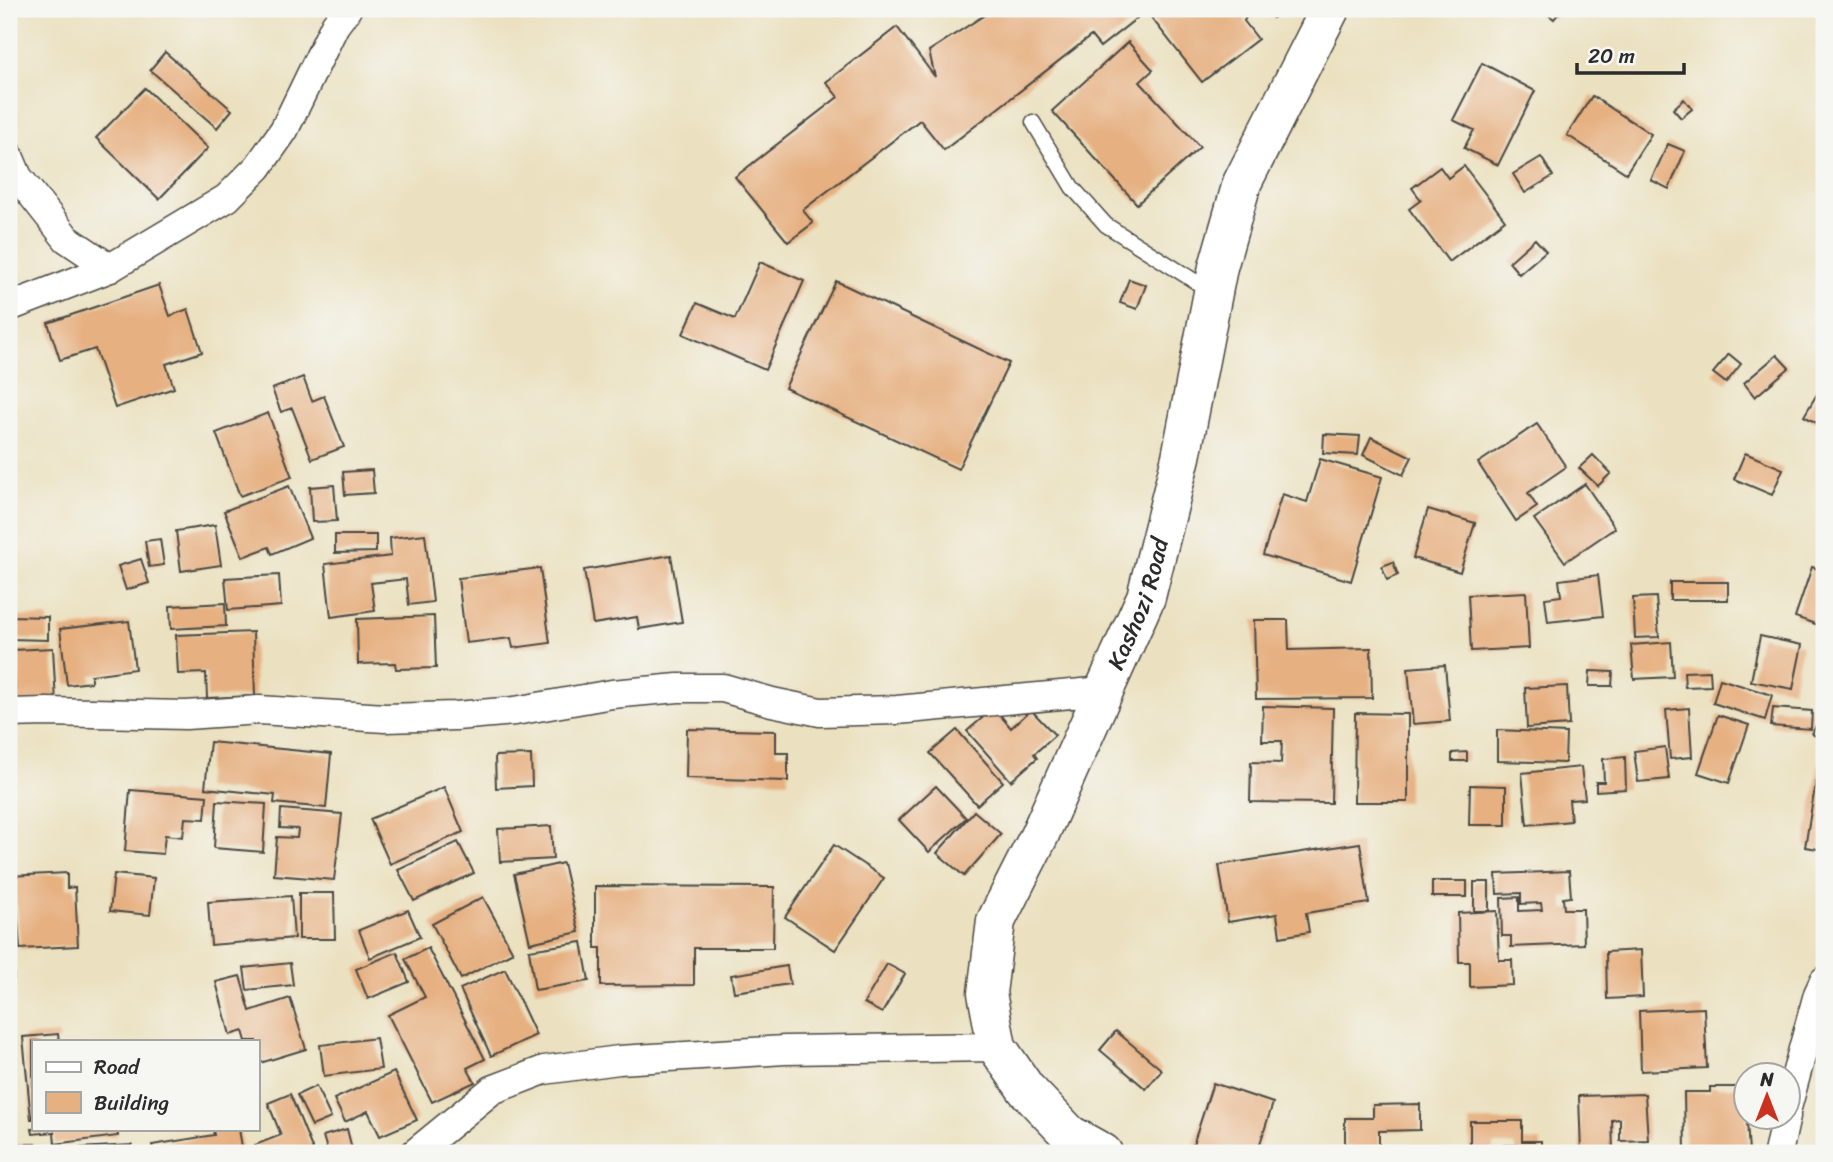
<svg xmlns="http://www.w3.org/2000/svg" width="1833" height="1162" viewBox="0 0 1833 1162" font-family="Sriracha,sans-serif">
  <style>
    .building { fill: #e6b081 }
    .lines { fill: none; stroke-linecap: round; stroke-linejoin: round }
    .service-casing { stroke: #484641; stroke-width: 17 }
    .minor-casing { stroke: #484641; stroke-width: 31 }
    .secondary-casing { stroke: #484641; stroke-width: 41 }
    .service { stroke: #fff; stroke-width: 14 }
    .minor { stroke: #fff; stroke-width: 28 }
    .secondary { stroke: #fff; stroke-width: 38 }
    .labels { text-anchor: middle; stroke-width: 5; stroke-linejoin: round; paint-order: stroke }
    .street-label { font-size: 24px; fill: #2b2b2b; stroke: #f6f6f2 }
  </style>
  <rect width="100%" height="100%" fill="#f6f6f2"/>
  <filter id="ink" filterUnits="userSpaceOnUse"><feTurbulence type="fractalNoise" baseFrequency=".0143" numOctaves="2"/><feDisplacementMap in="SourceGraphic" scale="14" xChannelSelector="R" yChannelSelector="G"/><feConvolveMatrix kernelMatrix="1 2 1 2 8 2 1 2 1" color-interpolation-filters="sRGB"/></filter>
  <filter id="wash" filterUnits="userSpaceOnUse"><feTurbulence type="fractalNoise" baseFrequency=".00686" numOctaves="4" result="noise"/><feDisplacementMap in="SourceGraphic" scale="28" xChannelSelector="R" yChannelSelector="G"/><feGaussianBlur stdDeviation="1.57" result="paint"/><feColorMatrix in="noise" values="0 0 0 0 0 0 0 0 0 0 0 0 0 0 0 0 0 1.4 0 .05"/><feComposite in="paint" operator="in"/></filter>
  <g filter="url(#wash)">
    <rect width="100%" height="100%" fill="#ebe1c0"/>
    <g id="blocks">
      <g class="building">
        <polygon points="994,9 1250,9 1244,21 1258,39 1202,82 1146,11 1100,47 1091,36 944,150 920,120 803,210 813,223 788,242 735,177 838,97 826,82 897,27 935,77 929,51"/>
        <polygon points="1266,9 1286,9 1273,18"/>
        <polygon points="1541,9 1562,9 1554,19"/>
        <polygon points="1128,42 1153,70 1140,82 1200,147 1137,204 1052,111"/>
        <polygon points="165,52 232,110 217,128 150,70"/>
        <polygon points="1482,63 1535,91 1498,165 1464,148 1474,130 1453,120"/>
        <polygon points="145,88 208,148 159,199 96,138"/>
        <polygon points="1592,96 1651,134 1626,173 1567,135"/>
        <polygon points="1684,99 1692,109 1681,118 1673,109"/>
        <polygon points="1668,144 1685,151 1669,189 1651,180"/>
        <polygon points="1541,157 1553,176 1525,193 1513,174"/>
        <polygon points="1464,166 1505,220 1449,262 1409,209 1421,200 1412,188 1440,167 1448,178"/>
        <polygon points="1535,239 1546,251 1519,274 1509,262"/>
        <polygon points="760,262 804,281 765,370 683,334 697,303 735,319"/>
        <polygon points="1129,279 1146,285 1137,309 1120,303"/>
        <polygon points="836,281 1009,363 958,469 785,388"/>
        <polygon points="159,285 170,316 188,309 202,352 166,364 174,388 115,408 95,349 60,360 48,323"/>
        <polygon points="1729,354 1741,364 1726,383 1713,373"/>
        <polygon points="1777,355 1789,368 1755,397 1744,383"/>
        <polygon points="303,377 312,401 324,396 344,447 312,459 292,408 281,412 272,389"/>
        <polygon points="1820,389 1824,391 1824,427 1804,416"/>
        <polygon points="268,413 292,477 240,496 216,433"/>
        <polygon points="1537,424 1566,467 1528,493 1537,507 1516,521 1478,463"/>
        <polygon points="1324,434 1360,436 1358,455 1323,453"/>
        <polygon points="1371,437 1412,457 1403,475 1363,455"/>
        <polygon points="1745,453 1783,469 1772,495 1734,479"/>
        <polygon points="1593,455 1611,473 1598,486 1579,468"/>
        <polygon points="1320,459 1382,477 1351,581 1263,555 1282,494 1307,502"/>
        <polygon points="372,470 374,493 345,495 343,472"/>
        <polygon points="1585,484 1615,528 1565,562 1534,519"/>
        <polygon points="334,485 337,521 312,522 310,487"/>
        <polygon points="289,486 310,538 272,554 269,547 243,557 224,511"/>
        <polygon points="1428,509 1475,523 1460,572 1413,558"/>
        <polygon points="215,525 221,565 181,571 176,531"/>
        <polygon points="425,534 433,602 409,605 406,579 371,583 375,611 331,617 325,564 391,556 390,538"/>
        <polygon points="335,535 376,535 376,552 335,553"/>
        <polygon points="160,539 164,565 149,567 145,541"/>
        <polygon points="671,555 682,622 639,629 637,617 593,624 584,570"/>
        <polygon points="141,559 149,583 126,590 118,566"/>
        <polygon points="1393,562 1398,575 1387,580 1382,566"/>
        <polygon points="1812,567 1824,571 1824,627 1795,617"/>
        <polygon points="540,568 550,643 513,648 511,638 466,643 458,578"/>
        <polygon points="279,575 281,606 228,610 225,578"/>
        <polygon points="1598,575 1603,616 1548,622 1545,598 1561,596 1559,580"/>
        <rect x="1670" y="582" width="58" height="18"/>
        <polygon points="1526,592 1529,648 1471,651 1468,595"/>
        <polygon points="1656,597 1659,637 1635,638 1633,598"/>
        <polygon points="225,603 226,626 171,629 170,606"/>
        <polygon points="9,616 48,617 48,640 9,639"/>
        <polygon points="434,616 436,668 396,669 395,663 358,664 357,619"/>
        <polygon points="1254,620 1288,620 1289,650 1371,648 1372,698 1256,699"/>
        <polygon points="129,621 135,669 91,675 91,682 67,685 60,629"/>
        <polygon points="253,632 255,696 207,698 206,673 178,674 176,635"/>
        <polygon points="1760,636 1802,645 1793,689 1751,681"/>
        <polygon points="1671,642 1673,677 1634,679 1631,645"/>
        <polygon points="53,648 56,703 16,705 13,650"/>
        <polygon points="1445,665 1450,721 1413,724 1408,668"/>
        <polygon points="1590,671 1613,672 1612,686 1589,686"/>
        <polygon points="1710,671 1711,686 1685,687 1684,672"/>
        <polygon points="1720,679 1772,695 1765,720 1713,703"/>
        <polygon points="1567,686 1569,725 1527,728 1525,688"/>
        <polygon points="1263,706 1333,708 1331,803 1250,802 1251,762 1281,763 1282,741 1262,741"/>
        <polygon points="994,708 1011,728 1031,710 1055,735 1034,754 1037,758 1011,781 967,731"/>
        <polygon points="1689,708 1692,757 1670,759 1666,710"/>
        <polygon points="1773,708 1812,711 1811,729 1771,726"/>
        <polygon points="1824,709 1824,740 1812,734"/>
        <polygon points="1355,713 1408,714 1408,802 1354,802"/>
        <polygon points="1718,715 1749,725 1729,783 1698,773"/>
        <polygon points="687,729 776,731 776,753 788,753 788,781 686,778"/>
        <polygon points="957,730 1003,782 977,805 930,753"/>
        <polygon points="1497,730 1566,733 1565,763 1497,761"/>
        <polygon points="210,742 331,754 326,808 274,803 275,795 205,788"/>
        <polygon points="1665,747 1669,779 1638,782 1634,751"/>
        <polygon points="1467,752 1467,761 1452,761 1452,753"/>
        <polygon points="531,755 532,786 496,788 495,756"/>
        <polygon points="1625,757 1626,789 1596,791 1596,782 1604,782 1603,759"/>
        <polygon points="1819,763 1824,764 1824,850 1805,847"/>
        <polygon points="1581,767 1585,799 1569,800 1571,821 1527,825 1522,773"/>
        <polygon points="1470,785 1506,786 1506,825 1469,825"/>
        <polygon points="936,786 966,818 929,852 899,820"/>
        <polygon points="444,787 463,832 390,864 370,819"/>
        <polygon points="130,790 207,796 205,819 185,818 183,837 165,835 163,854 125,851"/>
        <polygon points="217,801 266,804 263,852 214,848"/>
        <polygon points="281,809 342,814 334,880 274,875 277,837 297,838 298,829 280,828"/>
        <polygon points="974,811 1001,834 964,876 937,853"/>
        <polygon points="551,826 553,859 500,862 498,829"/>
        <polygon points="458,842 474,873 414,901 398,870"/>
        <polygon points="1360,843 1369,903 1306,913 1309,932 1280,937 1277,914 1228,922 1219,865"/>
        <polygon points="834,845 884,878 835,950 785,917"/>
        <polygon points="563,863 579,932 530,943 514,874"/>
        <polygon points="1569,871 1571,897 1563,898 1564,909 1583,909 1584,944 1511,947 1511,936 1502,936 1501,898 1519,897 1519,911 1542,910 1541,903 1521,904 1521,893 1497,894 1496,874"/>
        <polygon points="67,873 67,888 75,887 78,946 20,949 17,905 9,905 9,876"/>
        <polygon points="114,874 154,878 150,915 110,911"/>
        <rect x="1432" y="881" width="35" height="16"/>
        <rect x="1474" y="882" width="15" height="29"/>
        <polygon points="595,886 774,887 773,948 694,948 694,985 601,986 601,948 595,948"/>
        <polygon points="299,893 334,893 335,939 299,939"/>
        <polygon points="291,896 294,938 211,945 208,902"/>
        <polygon points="483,897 513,952 461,979 432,924"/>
        <polygon points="408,910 420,937 370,958 359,930"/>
        <polygon points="1497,911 1499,960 1512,960 1513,985 1470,987 1470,962 1459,962 1458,913"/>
        <polygon points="9,931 11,931 14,979 9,979"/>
        <polygon points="582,942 589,981 535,990 529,950"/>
        <polygon points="428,948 485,1059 467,1068 475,1082 432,1102 388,1015 425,997 405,959"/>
        <polygon points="1641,950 1643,997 1607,999 1606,952"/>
        <polygon points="397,952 409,982 368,999 356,969"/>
        <polygon points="290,963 293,985 247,990 244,968"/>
        <polygon points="887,964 905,974 882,1013 864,1003"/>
        <polygon points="787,966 790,984 734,992 731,975"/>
        <polygon points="505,969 536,1035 491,1056 460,989"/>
        <polygon points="240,976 250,1011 290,998 306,1049 257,1064 257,1041 246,1041 243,1031 230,1035 216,982"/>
        <polygon points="1704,1008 1707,1068 1641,1071 1639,1011"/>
        <polygon points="1116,1031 1162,1070 1146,1089 1100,1050"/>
        <polygon points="58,1034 59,1041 33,1041 33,1119 31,1119 23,1037"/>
        <polygon points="376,1038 381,1069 324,1076 320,1045"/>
        <polygon points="394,1072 417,1120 380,1136 368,1111 345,1122 334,1099"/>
        <polygon points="1213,1083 1273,1103 1257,1153 1216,1153 1193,1145"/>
        <polygon points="316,1086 331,1118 312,1126 297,1095"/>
        <polygon points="1710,1087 1745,1087 1749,1153 1685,1153 1684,1092 1710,1092"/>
        <polygon points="290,1094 314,1153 258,1153 255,1145 281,1135 268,1103"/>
        <polygon points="1645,1094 1648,1140 1620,1141 1620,1119 1612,1120 1613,1151 1581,1153 1579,1096"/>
        <polygon points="1420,1104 1420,1130 1379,1131 1379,1147 1345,1147 1345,1118 1373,1118 1373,1105"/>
        <polygon points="1470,1121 1522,1121 1522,1141 1541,1141 1541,1153 1516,1153 1516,1145 1493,1145 1493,1153 1470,1153"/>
        <polygon points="32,1129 117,1129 118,1136 55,1144 54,1132 33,1134"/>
        <polygon points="213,1129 239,1129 243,1153 154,1153 152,1145 214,1135"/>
        <polygon points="347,1129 353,1153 328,1153 323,1136"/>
        <rect x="9" y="1144" width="26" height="9"/>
        <polygon points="132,1145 132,1153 60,1153 60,1149"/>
      </g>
    </g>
  </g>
  <g filter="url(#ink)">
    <use href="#blocks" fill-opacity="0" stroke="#484641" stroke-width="2"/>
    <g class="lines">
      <g class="service-casing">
        <polyline id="service" points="1033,122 1072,187 1106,225 1212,292"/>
      </g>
      <g class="minor-casing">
        <g id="minor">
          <polyline points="9,156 18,177 67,239 110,268"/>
          <polyline points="9,307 110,268 227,198 258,167 284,130 335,25 347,9"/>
          <polyline points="9,713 47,712 186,715 259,710 385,718 456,716 515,711 612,694 678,688 723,688 772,702 820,712 897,710 1104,691"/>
          <polyline points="1787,1108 1818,994 1824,981"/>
          <polyline points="415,1153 492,1090 544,1070 619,1060 785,1050 997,1047"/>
          <polyline points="1778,1153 1786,1116"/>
        </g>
      </g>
      <g class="secondary-casing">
        <g id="secondary">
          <path id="s1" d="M1103,1153L1069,1134L1026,1089L997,1047L987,993L996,921L1039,836L1146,597L1181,457L1218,267L1242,183L1330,9"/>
        </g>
      </g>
      <use href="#service" class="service"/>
      <use href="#minor" class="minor"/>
      <use href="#secondary" class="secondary"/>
    </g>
  </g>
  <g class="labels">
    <g class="street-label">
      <text dy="8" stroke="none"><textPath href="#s1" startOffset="628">Kashozi Road</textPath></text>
    </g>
  </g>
  <rect width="1833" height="1162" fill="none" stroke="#f6f6f2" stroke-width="35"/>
  <rect x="32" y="1040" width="228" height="91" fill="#f6f6f2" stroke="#a5a5a2" stroke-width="2"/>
  <rect x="46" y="1062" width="35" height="10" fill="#ffffff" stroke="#a5a5a2" stroke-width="2"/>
  <text x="94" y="1074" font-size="21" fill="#2b2b2b">Road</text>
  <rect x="46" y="1092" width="35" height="21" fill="#e6b081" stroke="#a5a5a2" stroke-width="2"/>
  <text x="94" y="1110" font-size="21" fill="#2b2b2b">Building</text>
  <g transform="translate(1767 1096)"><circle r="33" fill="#f6f6f2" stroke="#a5a5a2" stroke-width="2"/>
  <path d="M0-5L12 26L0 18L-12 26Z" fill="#c8321e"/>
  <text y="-10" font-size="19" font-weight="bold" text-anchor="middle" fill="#2b2b2b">N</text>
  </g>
  <path d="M1577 63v10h107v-10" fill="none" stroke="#2b2b2b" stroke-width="3.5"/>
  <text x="1588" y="63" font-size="21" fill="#2b2b2b" stroke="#f6f6f2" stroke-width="5" paint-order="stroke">20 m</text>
</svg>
